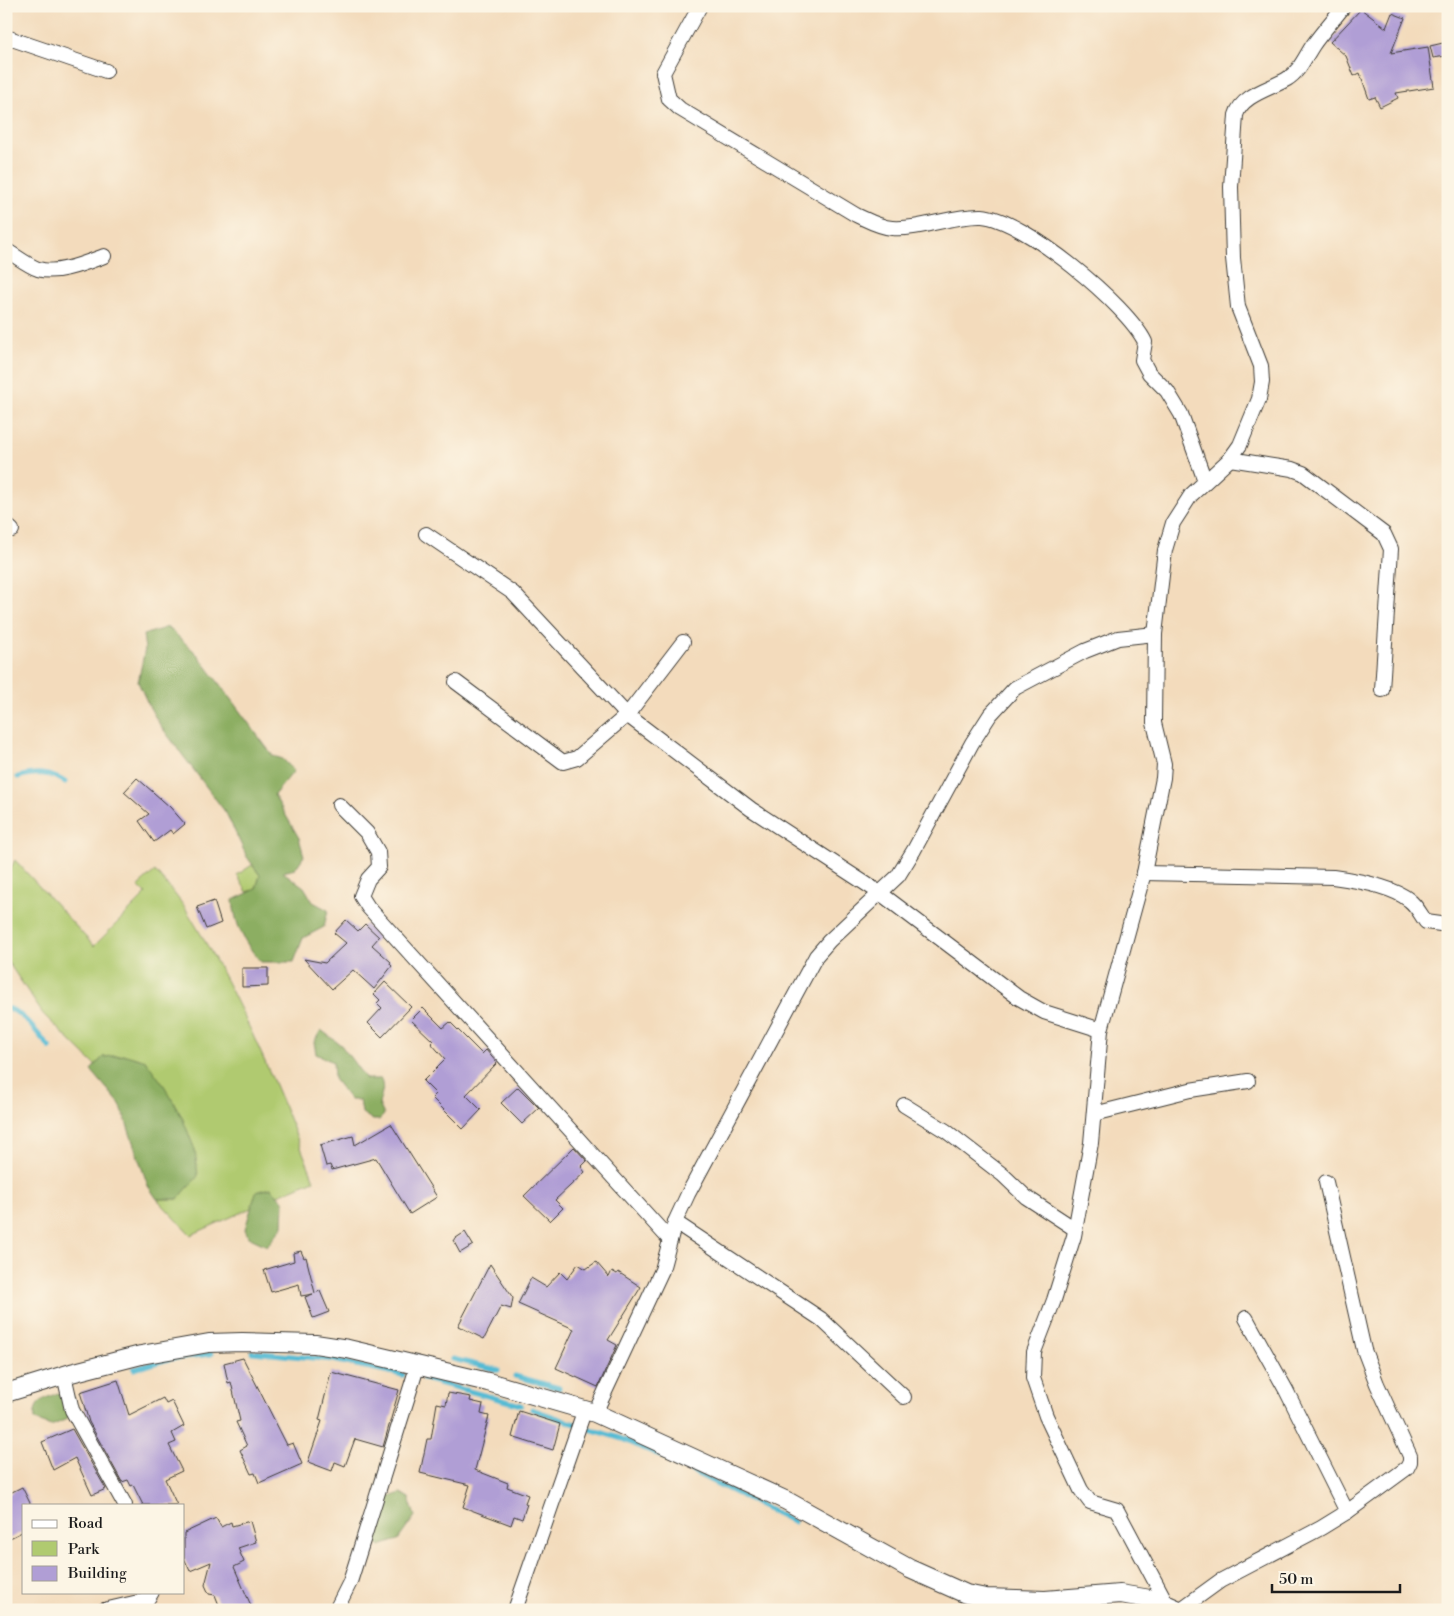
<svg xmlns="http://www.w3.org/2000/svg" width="1454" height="1616" viewBox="0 0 1454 1616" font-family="'Libre Bodoni',serif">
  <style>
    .green { fill: #b0ca70; stroke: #667346 }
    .forest { fill: #8cae62; stroke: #54653f }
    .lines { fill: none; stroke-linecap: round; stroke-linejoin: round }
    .stream { stroke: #56bbd4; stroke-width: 5 }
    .building { fill: #b09ed5 }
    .minor-casing { stroke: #3c3934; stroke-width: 16 }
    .tertiary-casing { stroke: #3c3934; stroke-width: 20 }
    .minor { stroke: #fff; stroke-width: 14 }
    .tertiary { stroke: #fff; stroke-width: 18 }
  </style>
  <rect width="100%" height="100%" fill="#fcf5e5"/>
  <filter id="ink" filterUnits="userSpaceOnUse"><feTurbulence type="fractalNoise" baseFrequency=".02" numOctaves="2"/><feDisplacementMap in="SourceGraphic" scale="10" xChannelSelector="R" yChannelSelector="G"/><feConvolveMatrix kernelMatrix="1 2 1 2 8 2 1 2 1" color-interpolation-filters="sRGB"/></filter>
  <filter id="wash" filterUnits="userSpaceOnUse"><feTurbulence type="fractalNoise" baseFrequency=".0096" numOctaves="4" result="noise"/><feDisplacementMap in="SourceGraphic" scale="20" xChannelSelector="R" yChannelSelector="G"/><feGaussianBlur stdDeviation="1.12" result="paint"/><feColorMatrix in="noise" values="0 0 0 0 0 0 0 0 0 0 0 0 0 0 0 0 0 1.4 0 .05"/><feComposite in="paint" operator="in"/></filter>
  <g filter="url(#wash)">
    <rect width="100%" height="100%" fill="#f3dbbc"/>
    <g class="green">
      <path d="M15,860L94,946L146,894L138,886L155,871C167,885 181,900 190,916C241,999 278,1090 314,1180L278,1195L271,1188L257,1192L251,1208L191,1235L157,1199H178L126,1055L103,1057L95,1065L43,1014L6,959V877Z"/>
      <polygon points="252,865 260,875 256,889 247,892 237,875"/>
    </g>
    <g class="forest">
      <path d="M168,627L198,655L273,756L283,759L294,771L274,795L299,838L304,856L295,869L283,872L304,887L313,902L328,910L324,927L303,938L294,962H261C244,943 235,925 233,900L256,889L260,875L247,857L226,813L160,725L149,706L138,682L145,649L143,635Z"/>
      <polygon points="321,1030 341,1045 366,1079 381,1079 383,1088 379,1104 384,1115 379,1120 373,1120 362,1113 360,1100 350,1100 334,1079 333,1062 316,1054 314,1042"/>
      <polygon points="126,1055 146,1061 165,1087 182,1117 195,1150 198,1176 178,1199 157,1199 148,1186 120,1104 91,1070 103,1057"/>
      <polygon points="271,1188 284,1202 283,1226 267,1246 248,1237 245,1229 256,1192"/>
      <path d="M58,1393L72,1395L74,1401L67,1419L51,1426L35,1420C33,1402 43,1399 58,1393Z"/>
      <polygon points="401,1493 409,1498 415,1516 398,1540 380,1546 370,1542 383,1499"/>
    </g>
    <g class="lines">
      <g class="stream">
        <path d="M18,777C35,772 49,772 65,782"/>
        <path d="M6,1008C20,1008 41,1038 50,1048"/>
        <polyline points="252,1352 333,1360 403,1375"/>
        <polyline points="453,1359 498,1370"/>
        <polyline points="134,1369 169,1359 211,1354"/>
        <polyline points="515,1376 559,1388"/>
        <polyline points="424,1379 521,1405"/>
        <polyline points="532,1409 575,1424"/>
        <polyline points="587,1428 622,1439 666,1458"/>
        <polyline points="677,1464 794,1522"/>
      </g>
    </g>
    <g id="blocks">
      <g class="building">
        <polygon points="1361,9 1386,28 1392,13 1405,18 1391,53 1428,47 1434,87 1396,93 1398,98 1380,107 1375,97 1369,99 1360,73 1354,76 1346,56 1330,42"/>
        <polygon points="1443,43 1446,56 1433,58 1430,46"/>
        <polygon points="137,778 170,807 185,824 173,834 170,830 154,842 139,821 149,814 124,792"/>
        <polygon points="214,901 221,923 206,929 197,907"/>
        <polygon points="346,920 358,931 365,924 379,937 372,945 391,962 390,964 392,966 374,989 353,970 332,989 304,959 325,963 346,943 334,933"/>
        <polygon points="242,968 268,968 268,986 242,987"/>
        <polygon points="385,982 411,1007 382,1037 368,1023 382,1008 377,1003 380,1000 374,994"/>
        <polygon points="423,1008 443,1028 450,1022 482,1054 486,1050 497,1063 466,1095 481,1110 463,1129 432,1098 436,1094 423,1081 445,1059 431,1043 433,1041 411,1020"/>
        <polygon points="518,1087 539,1108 522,1124 501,1103"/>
        <polygon points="391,1124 437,1197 410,1214 376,1158 332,1170 330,1165 326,1166 320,1145 353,1136 355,1145"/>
        <polygon points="574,1147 587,1161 581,1167 585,1172 555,1200 563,1208 550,1221 524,1196"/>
        <polygon points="465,1232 473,1245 460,1253 453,1240"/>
        <polygon points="301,1251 304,1258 306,1257 315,1293 320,1291 329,1312 313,1318 305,1297 313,1294 301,1296 299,1284 271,1292 264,1270 294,1261 293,1253"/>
        <polygon points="596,1262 609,1277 612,1271 617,1274 618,1272 641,1287 608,1340 617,1345 598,1387 556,1368 574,1329 518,1304 531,1278 546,1287 560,1272 567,1279 578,1264 586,1269"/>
        <polygon points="490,1264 513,1298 511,1309 501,1306 484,1339 458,1326"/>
        <polygon points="243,1358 287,1445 293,1443 302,1464 259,1483 255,1473 251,1474 240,1450 247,1446 236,1422 240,1421 231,1382 228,1383 224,1363"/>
        <polygon points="331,1372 399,1390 383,1447 355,1439 345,1466 335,1462 332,1471 308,1462 322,1421 319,1420"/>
        <polygon points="118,1380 129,1415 163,1398 166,1404 172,1401 184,1426 172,1433 176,1442 169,1445 182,1471 165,1479 177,1505 143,1505 133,1485 131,1486 128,1480 122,1482 89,1422 80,1392"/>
        <polygon points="448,1393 471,1397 470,1401 483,1404 481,1414 489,1416 475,1470 508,1483 507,1487 528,1495 525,1503 527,1504 522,1519 514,1516 511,1525 463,1507 470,1485 420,1473 427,1439 431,1439 437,1403 446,1405"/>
        <polygon points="519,1411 560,1424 553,1450 512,1437"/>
        <polygon points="72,1429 106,1489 92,1495 75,1458 53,1470 42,1442"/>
        <polygon points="22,1487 31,1505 24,1505 24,1531 6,1540 6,1495"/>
        <polygon points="216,1518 221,1527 231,1522 232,1526 250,1521 256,1542 238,1548 244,1562 234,1567 253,1610 221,1610 215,1595 209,1594 205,1585 211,1562 190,1571 184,1558 184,1533"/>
      </g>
    </g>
  </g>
  <g filter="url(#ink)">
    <use href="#blocks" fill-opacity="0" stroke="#3c3934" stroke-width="1"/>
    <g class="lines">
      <g class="minor-casing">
        <g id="minor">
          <path d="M700,6L663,73L669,99L680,109L856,215C867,220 879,227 892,228C922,230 951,215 982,216C1024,219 1127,305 1145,342L1142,360L1149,373L1167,391L1181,414L1205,481"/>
          <polyline points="6,37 106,71"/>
          <path d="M6,250C16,256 27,265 38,269C57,275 85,263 104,256"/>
          <polyline points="1230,459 1292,469 1303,473 1384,534 1391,549 1382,690"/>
          <polyline points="6,525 12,530"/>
          <polyline points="426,534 513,593 627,715 683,642"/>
          <polyline points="456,682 563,762 577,758 627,715 751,809 880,893 1019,998 1044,1012 1101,1030"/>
          <polyline points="339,805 367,833 378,852 379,867 368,879 361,896 368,907 670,1240"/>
          <path d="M1144,873L1333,877C1355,880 1392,886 1409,900C1417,906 1420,914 1426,922L1448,925"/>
          <polyline points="904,1105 946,1131 1003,1175 1026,1197 1075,1229"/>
          <polyline points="1094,1114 1190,1090 1248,1081"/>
          <polyline points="1326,1182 1364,1350 1377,1384 1410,1456 1410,1462 1407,1468 1347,1512"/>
          <polyline points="675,1222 821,1319 904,1397"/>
          <polyline points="64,1375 72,1410 125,1505"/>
          <polyline points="595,1413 662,1270 675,1222 688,1194 816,956 829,941 898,876 914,850 972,743 990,715 1015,688 1085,651 1118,638 1155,634"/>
          <path d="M1167,1604L1117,1510L1090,1502L1081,1490L1046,1416L1033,1378L1034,1352L1054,1300L1074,1236L1091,1143L1101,1030L1144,873L1163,778L1164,764L1154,723L1155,634L1165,550L1173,523L1191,495L1230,459L1240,445L1259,399L1262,382L1261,366L1238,307L1233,258L1231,187L1236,115C1242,95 1270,89 1287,79C1300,71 1305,57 1313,45C1322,32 1334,19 1344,6"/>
          <polyline points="104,1610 147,1600 152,1592"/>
          <polyline points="336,1610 350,1582 418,1364"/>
          <polyline points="515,1610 585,1409"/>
          <polyline points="1180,1610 1220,1581 1321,1528 1347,1512 1286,1390 1246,1318"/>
        </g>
      </g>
      <g class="tertiary-casing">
        <polyline id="tertiary" points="6,1393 71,1373 141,1355 209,1343 242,1342 315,1344 348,1349 488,1382 595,1413 787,1501 910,1569 966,1594 986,1598 1045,1600 1120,1594 1156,1600 1179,1610"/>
      </g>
      <use href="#minor" class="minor"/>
      <use href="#tertiary" class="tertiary"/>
    </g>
  </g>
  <rect width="1454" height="1616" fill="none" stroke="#fcf5e5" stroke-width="25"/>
  <rect x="22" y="1504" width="162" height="90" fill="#fcf5e5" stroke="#a29e95"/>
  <rect x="32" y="1520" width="25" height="8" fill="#ffffff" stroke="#a29e95"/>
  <text x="68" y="1528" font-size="15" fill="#1c1c1c">Road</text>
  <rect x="32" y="1541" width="25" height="15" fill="#b0ca70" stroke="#a29e95"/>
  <text x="68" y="1554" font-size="15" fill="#1c1c1c">Park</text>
  <rect x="32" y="1566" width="25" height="15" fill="#b09ed5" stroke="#a29e95"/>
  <text x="68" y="1578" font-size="15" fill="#1c1c1c">Building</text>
  <path d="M1272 1584v8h128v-8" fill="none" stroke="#1c1c1c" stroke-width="2.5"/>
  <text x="1279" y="1584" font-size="15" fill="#1c1c1c" stroke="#fcf5e5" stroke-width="4" paint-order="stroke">50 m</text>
</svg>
